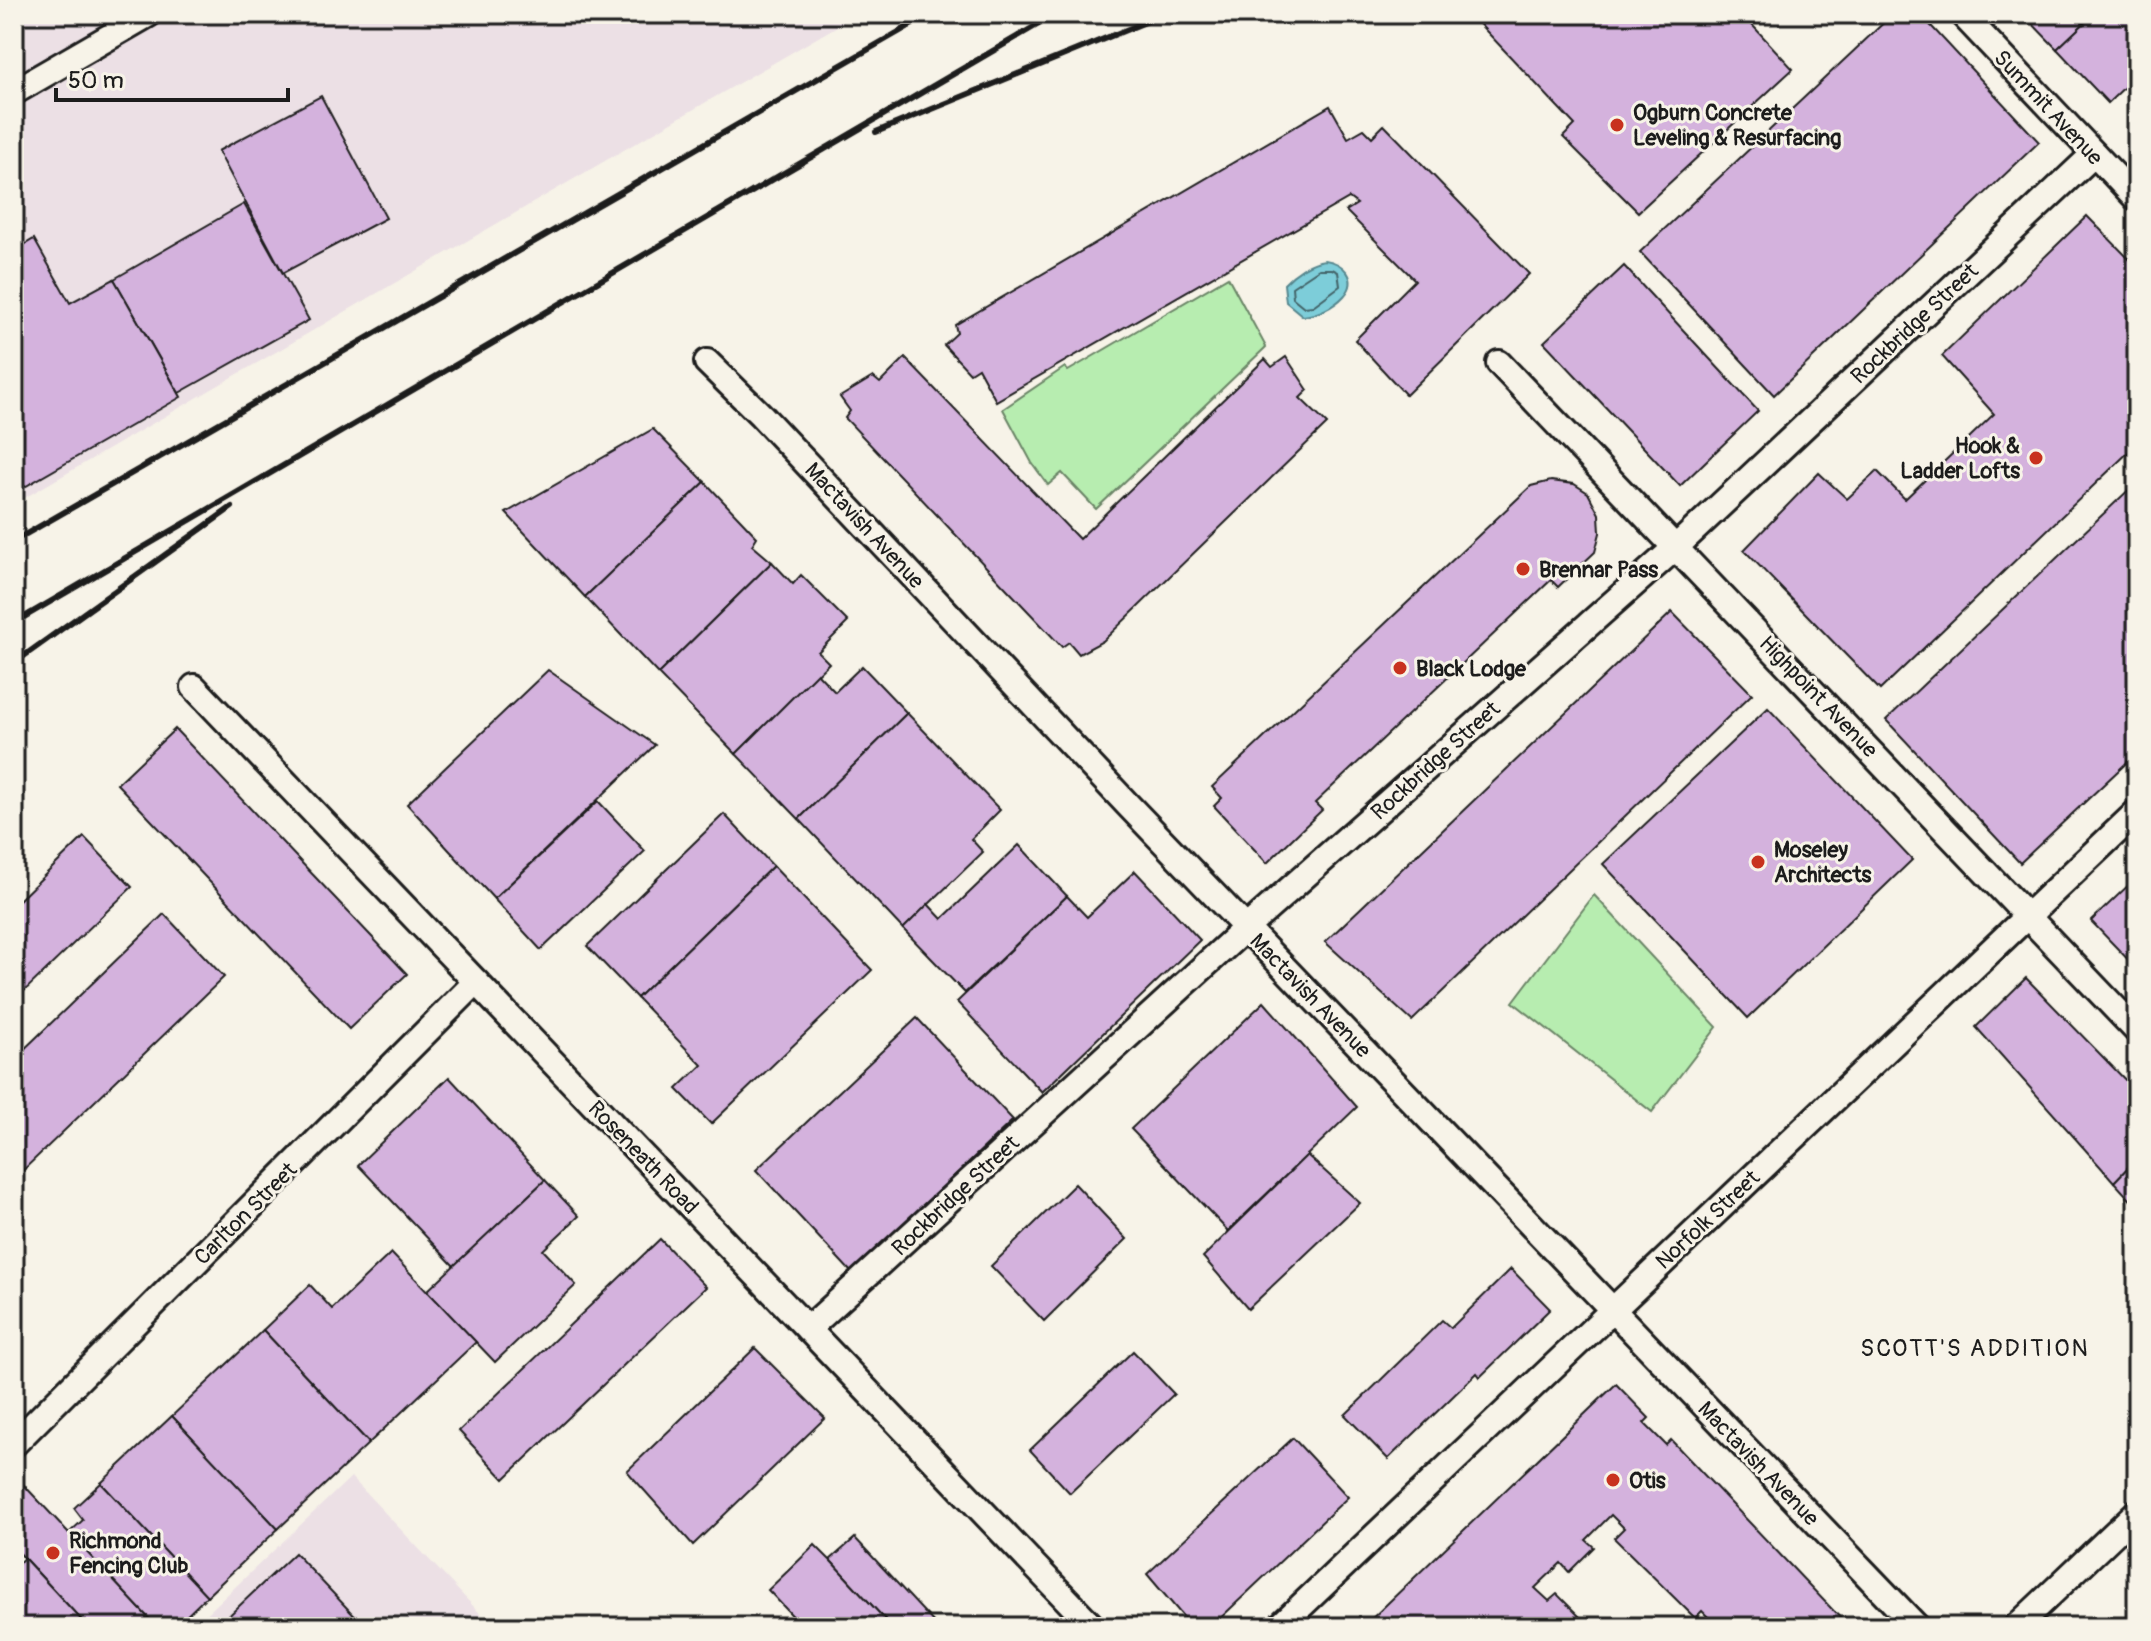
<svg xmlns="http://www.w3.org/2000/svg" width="2151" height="1641" viewBox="0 0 2151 1641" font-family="Pangolin,sans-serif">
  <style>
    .built { fill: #ece0e5 }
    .green { fill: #b7edb0; stroke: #6a8466; stroke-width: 2 }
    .water { fill: #7dcdd9; stroke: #56868d; stroke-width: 2 }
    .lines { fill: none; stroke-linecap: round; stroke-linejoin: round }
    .shore { stroke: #436368; stroke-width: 2 }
    .building { fill: #d4b2dd; stroke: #1c1c1c; stroke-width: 2 }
    .minor-casing { stroke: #1c1c1c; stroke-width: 30 }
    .minor { stroke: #f7f3e8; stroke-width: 24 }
    .rail { stroke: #1c1c1c; stroke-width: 6 }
    .poi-dot { fill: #c8321e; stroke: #f7f3e8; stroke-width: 3 }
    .labels { text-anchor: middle; stroke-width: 6; stroke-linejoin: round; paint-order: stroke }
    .street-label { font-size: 22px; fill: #1c1c1c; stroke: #f7f3e8 }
    .poi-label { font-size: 22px; font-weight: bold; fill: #1c1c1c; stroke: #f7f3e8; text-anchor: start }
    .neighbourhood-label { font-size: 24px; letter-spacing: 2px; fill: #1c1c1c; stroke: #f7f3e8 }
  </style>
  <rect width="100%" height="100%" fill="#f7f3e8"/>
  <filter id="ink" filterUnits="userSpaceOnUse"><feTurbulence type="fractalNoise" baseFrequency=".0125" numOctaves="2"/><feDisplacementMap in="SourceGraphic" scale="16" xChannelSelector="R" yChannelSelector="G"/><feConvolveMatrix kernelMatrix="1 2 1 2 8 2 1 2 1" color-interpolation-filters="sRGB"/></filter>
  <g filter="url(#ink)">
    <g class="built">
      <polygon points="14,14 858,14 14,504"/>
      <polygon points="351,1477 493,1627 193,1627"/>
    </g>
    <g class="green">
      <polygon points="1228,277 1266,347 1096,509 1062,473 1048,485 1032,463 1003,409 1065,367 1068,371"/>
      <polygon points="1594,895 1717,1027 1652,1112 1513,1002"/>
    </g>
    <path class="water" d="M1325,260C1343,262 1360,279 1344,296C1334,307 1317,315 1303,316L1286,302L1284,284C1294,273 1310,262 1325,260Z"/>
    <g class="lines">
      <polygon class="shore" points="1319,269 1332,269 1338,272 1340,286 1313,306 1304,307 1293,298 1292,287"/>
    </g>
    <g class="building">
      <polygon points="1470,14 1742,14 1793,69 1638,212 1563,137 1575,125"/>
      <polygon points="1893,14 1920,14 2039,142 1774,395 1640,252"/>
      <polygon points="2023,14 2094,14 2057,49"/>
      <polygon points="2094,14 2137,14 2137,75 2108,103 2057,49"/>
      <polygon points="321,96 386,218 283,273 218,151"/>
      <polygon points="1330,106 1348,138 1364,129 1372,137 1384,125 1529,274 1406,395 1355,340 1415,280 1346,211 1357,204 1349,198 996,401 978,368 970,373 944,345 957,333 955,325"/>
      <polygon points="244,204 309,320 179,393 114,279"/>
      <polygon points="2087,216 2137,267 2137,444 1880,690 1744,550 1819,473 1847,499 1877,471 1905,499 1994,414 1942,356"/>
      <polygon points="34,239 70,303 114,279 181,397 14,493 14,246 17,249"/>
      <polygon points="1624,266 1758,411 1680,486 1544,342"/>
      <polygon points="1286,357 1308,390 1300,398 1327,424 1103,641 1079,654 1069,642 1062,647 845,418 850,411 840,397 873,377 880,383 905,358 1079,539 1265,359 1272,367"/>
      <polygon points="653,429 705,482 585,597 506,513"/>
      <polygon points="1551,481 1574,484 1588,493 1599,514 1600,533 1595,552 1558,587 1551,580 1315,803 1322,810 1267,863 1214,806 1222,798 1212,787 1531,486"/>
      <polygon points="705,482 757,537 752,545 772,562 658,674 585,597"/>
      <polygon points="2137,482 2137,753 2020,863 1886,720"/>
      <polygon points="772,562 793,584 801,575 848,622 818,652 829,663 736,754 658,674"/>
      <polygon points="1672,612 1752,694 1412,1021 1325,942"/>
      <polygon points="862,666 907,713 799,819 736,754 817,673 835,692"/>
      <polygon points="548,670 655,745 494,899 407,804"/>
      <polygon points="1768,708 1912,860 1748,1018 1603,864"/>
      <polygon points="907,713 1000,810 971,839 983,852 903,929 799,819"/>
      <polygon points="175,729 407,974 349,1029 117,784"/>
      <polygon points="598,801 645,851 541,950 494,899"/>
      <polygon points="724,814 773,866 637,998 587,946"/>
      <polygon points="84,837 132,887 14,1001 14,905"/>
      <polygon points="1019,845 1067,896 965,993 903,929 928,904 942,919"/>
      <polygon points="773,866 872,970 711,1124 677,1089 702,1065 637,998"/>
      <polygon points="1135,871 1200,940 1042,1092 957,1002 1067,896 1087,917"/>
      <polygon points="2137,877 2137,969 2091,921"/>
      <polygon points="164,914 224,977 14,1179 14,1059"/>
      <polygon points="2026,978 2137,1092 2137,1158 2114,1182 1976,1027"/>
      <polygon points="1264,1002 1357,1107 1228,1231 1131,1129"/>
      <polygon points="917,1018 1013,1120 852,1273 756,1170"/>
      <polygon points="449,1077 545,1180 454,1266 358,1165"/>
      <polygon points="1307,1155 1360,1203 1248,1309 1203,1257"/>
      <polygon points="2137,1158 2137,1207 2114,1182"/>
      <polygon points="545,1180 579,1216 543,1250 576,1285 495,1362 427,1291"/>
      <polygon points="1075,1184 1127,1239 1044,1321 991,1266"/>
      <polygon points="660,1239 706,1287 504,1479 459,1431"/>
      <polygon points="391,1253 476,1342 369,1443 263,1330 310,1285 332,1309"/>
      <polygon points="1511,1269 1550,1309 1480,1377 1477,1373 1388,1459 1345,1415 1442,1320 1451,1328"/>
      <polygon points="263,1330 369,1443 278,1529 172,1416"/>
      <polygon points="755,1348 825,1418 693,1545 627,1471"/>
      <polygon points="1133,1351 1174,1394 1070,1493 1030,1450"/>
      <polygon points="1616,1384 1649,1418 1644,1423 1666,1445 1671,1440 1849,1627 1718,1627 1702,1611 1695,1618 1614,1538 1624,1528 1611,1515 1586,1540 1594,1547 1569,1572 1561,1563 1535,1588 1549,1601 1557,1594 1590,1627 1363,1627"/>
      <polygon points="172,1416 278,1529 207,1596 101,1483"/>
      <polygon points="1293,1438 1348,1497 1211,1627 1192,1627 1147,1574"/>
      <polygon points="21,1482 69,1533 157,1627 88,1627 14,1547 14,1489"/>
      <polygon points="101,1483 207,1596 175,1627 157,1627 69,1533 83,1520 74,1508"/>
      <polygon points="855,1538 937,1626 936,1627 892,1627 830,1560"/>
      <polygon points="815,1545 830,1560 892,1627 803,1627 768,1590"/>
      <polygon points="295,1553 365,1627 217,1627"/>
      <polygon points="24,1558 88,1627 14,1626 14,1567"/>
    </g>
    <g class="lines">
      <g class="minor-casing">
        <g id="minor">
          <polyline points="1962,14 2137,199"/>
          <polyline points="14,92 149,14"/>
          <polyline points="707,362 761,415 1128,805 1917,1627"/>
          <polyline points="1499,363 2137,1031"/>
          <polyline points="194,687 1093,1627"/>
          <polyline points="808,1329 1247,927 1675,548 2094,154"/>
          <polyline points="14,1444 476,982"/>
          <polyline points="1279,1627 2137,812"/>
          <polyline points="2016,1627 2137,1512"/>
        </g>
      </g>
      <use href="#minor" class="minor"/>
      <g class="rail">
        <polyline points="876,132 1165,14"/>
        <polyline points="14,541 930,14"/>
        <polyline points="14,623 1056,14"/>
        <polyline points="14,663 232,507"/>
      </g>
    </g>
  </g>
  <g class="poi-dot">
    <circle cx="1617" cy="125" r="8"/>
    <circle cx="2036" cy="458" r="8"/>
    <circle cx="1523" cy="569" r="8"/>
    <circle cx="1400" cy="668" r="8"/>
    <circle cx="1758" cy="862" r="8"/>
    <circle cx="1613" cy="1480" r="8"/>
    <circle cx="53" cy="1553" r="8"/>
  </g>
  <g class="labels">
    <g class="street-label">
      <text transform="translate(2049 107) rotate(47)" y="8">Summit Avenue</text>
      <text transform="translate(1914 323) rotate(-43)" y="8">Rockbridge Street</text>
      <text transform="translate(865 525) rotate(47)" y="8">Mactavish Avenue</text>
      <text transform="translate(1819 696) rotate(46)" y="8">Highpoint Avenue</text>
      <text transform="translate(1435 760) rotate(-42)" y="8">Rockbridge Street</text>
      <text transform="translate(1311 995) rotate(46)" y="8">Mactavish Avenue</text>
      <text transform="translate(644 1157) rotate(46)" y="8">Roseneath Road</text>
      <text transform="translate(955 1195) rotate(-43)" y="8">Rockbridge Street</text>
      <text transform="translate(245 1213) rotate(-45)" y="8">Carlton Street</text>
      <text transform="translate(1707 1219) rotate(-43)" y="8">Norfolk Street</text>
      <text transform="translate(1759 1463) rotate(46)" y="8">Mactavish Avenue</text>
    </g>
    <g class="poi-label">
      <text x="1633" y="120">Ogburn Concrete<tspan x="1633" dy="25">Leveling &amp; Resurfacing</tspan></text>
      <text x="2020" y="453" text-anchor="end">Hook &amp;<tspan x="2020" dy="25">Ladder Lofts</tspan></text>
      <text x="1539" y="577">Brennar Pass</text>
      <text x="1416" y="676">Black Lodge</text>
      <text x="1774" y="857">Moseley<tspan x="1774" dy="25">Architects</tspan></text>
      <text x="1629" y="1488">Otis</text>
      <text x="69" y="1548">Richmond<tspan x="69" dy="25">Fencing Club</tspan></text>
    </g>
    <g class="neighbourhood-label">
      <text x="1975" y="1356">SCOTT'S ADDITION</text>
    </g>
  </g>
  <rect width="2151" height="1641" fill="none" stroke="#f7f3e8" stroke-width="48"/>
  <rect x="24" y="24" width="2103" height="1593" fill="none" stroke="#1c1c1c" stroke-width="3" filter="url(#ink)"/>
  <path d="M56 88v12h232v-12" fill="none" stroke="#1c1c1c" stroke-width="4"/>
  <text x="68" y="88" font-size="24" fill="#1c1c1c" stroke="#f7f3e8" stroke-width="6" paint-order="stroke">50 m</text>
</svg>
